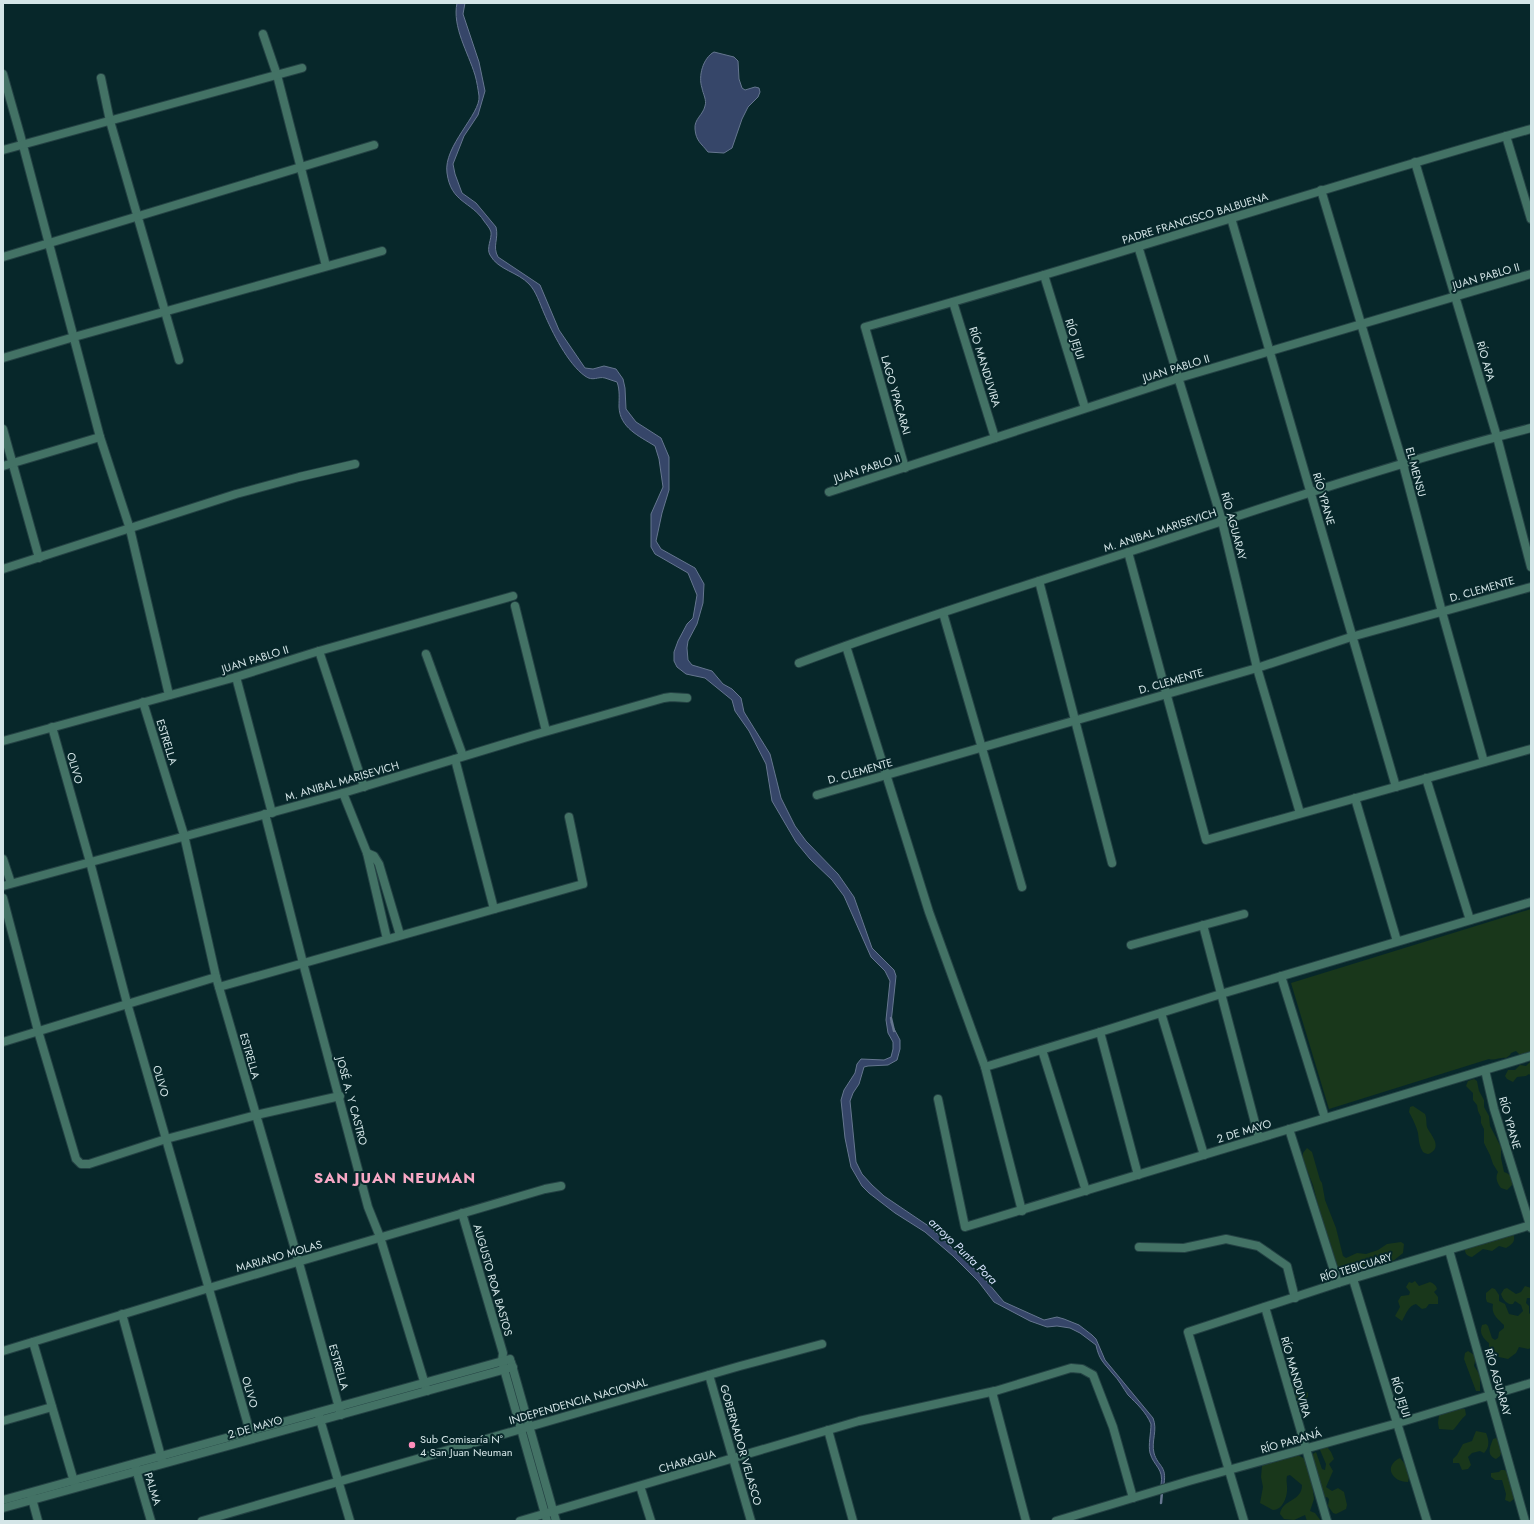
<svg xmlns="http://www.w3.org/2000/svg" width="1534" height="1524" viewBox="0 0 1534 1524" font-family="Jost,sans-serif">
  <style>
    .green { fill: #19371b }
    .water { fill: #364669; stroke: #65768f }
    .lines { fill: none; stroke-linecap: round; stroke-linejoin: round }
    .stream { stroke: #65768f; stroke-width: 2.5 }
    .street-casing { stroke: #244244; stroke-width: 10 }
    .street { stroke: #437265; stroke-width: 8 }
    .poi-dot { fill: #ff8ebb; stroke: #07272a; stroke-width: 1.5 }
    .labels { text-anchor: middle; stroke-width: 4; stroke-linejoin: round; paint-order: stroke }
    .street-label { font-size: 11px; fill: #d4e5e7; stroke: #07272a }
    .poi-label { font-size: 11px; fill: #d4e5e7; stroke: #07272a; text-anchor: start }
    .water-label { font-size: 12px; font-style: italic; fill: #d7e3fd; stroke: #07272a }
    .district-label { font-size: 15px; font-weight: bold; letter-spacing: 1px; fill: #f8a9c6; stroke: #07272a }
  </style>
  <rect width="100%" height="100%" fill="#07272a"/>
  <g class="green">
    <path d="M1531,909V1053L1520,1055L1516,1051L1511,1053L1510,1055L1506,1058C1500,1057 1495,1061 1489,1059L1329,1109L1291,983Z"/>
    <polygon points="1531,1061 1531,1076 1529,1074 1526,1076 1517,1077 1513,1082 1507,1079 1505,1076 1508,1070 1515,1070 1520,1065 1526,1066"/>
    <path d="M1474,1079L1477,1081L1479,1091L1484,1100V1107L1489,1116L1490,1126L1501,1147V1158L1504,1172C1510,1174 1513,1177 1512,1185L1507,1190L1501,1188C1497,1183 1495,1177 1498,1172L1493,1164L1490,1155L1484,1143V1129L1481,1123V1117L1478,1111L1477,1105L1473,1100V1093L1466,1086L1468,1081Z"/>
    <path d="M1413,1106L1425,1114C1427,1119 1426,1123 1427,1127C1429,1133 1442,1145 1432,1152C1429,1155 1426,1154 1423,1152C1419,1145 1419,1141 1418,1133C1417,1128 1412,1117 1409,1112L1410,1107Z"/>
    <polygon points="1307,1148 1312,1152 1320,1180 1322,1183 1325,1200 1336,1228 1343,1256 1346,1258 1357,1253 1366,1254 1378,1250 1387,1244 1401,1242 1404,1244 1403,1253 1393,1261 1385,1263 1378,1263 1366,1270 1353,1273 1346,1274 1340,1271 1334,1258 1331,1245 1323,1225 1313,1185 1303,1160 1303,1153"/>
    <path d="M1513,1233C1516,1241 1513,1244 1506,1248L1499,1246L1492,1251L1483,1249L1472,1257C1466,1256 1464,1252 1465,1246Z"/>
    <path d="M1415,1281L1419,1286L1430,1282C1433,1283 1436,1285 1437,1289L1434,1292L1438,1297V1304H1429L1426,1308L1422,1309L1416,1304C1408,1306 1406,1314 1402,1321L1395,1316L1400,1307L1398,1301L1401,1296L1409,1295L1410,1292L1406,1287L1409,1282L1412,1283Z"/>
    <path d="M1525,1286L1531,1288V1298H1527L1526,1303L1529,1306V1313L1531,1315V1348L1528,1349L1519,1347L1516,1353L1508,1359L1499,1357L1492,1358L1489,1355V1343C1483,1338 1479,1333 1482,1325L1486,1324L1488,1326L1492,1338L1495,1340L1498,1338L1499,1332L1504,1328V1325C1497,1318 1491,1314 1493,1304L1487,1302L1486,1299V1293L1492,1288L1495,1289L1499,1295V1301L1505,1304L1509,1314L1518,1316L1523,1311L1521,1305L1515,1301L1513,1304C1507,1305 1503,1300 1501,1294L1504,1289L1507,1288L1516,1294L1521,1292Z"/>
    <polygon points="1468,1351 1476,1356 1474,1366 1480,1375 1480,1391 1476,1391 1464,1359 1465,1353"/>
    <polygon points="1296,1386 1303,1388 1302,1390 1308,1393 1308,1397 1298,1405 1295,1403 1292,1390 1293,1387"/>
    <path d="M1458,1408L1465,1409L1466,1415C1460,1420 1458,1425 1453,1430L1439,1429L1438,1423L1439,1415Z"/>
    <path d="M1476,1431L1486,1433C1489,1440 1490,1447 1484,1453L1480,1451L1472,1453L1468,1457L1471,1465L1468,1469L1462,1470L1459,1463H1453V1459L1457,1455L1463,1444L1472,1441Z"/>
    <path d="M1496,1438L1498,1440L1502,1451L1500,1456L1496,1459C1486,1455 1490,1447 1493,1439Z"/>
    <path d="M1325,1444L1331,1452L1334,1459L1329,1464L1333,1471L1326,1487L1332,1491L1338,1488L1344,1492L1347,1505L1346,1509L1336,1514L1333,1513L1328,1506L1329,1499L1327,1497L1323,1498L1312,1482L1314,1499L1310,1511L1315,1513L1321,1521H1307L1305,1515L1294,1520L1284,1519L1280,1514C1282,1499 1302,1502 1302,1485L1290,1475L1287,1476C1286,1481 1287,1482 1287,1486C1288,1496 1283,1510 1273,1510L1260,1503L1263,1487L1261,1477L1262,1466L1265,1464L1296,1454L1305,1459L1314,1469L1313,1454L1316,1452L1322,1469L1325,1470L1326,1464L1320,1450Z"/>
    <path d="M1400,1458C1407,1467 1412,1470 1408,1482C1392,1482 1383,1466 1400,1458Z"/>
    <polygon points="1501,1470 1504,1470 1510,1472 1515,1496 1514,1499 1510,1502 1505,1500 1506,1494 1502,1480 1495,1480 1491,1477 1491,1473 1499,1472"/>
  </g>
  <g class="water">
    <path d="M457,3H465L463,14L479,62L485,91L478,115L464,136L453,164L455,174L462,193L476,203L496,227C499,239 492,246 498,257L540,285L559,330L585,368L593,369L604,366L616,369L623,379L625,388L626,409L636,422L661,438L669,457V490L662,513L656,541L661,549L695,568L704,584L703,603L697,624L688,641L687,648L688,660L692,665L712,671L723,684L732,689L741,698L744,712L770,754L781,798L795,826L806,841L838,874L854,897L872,948L894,970L896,976L891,1023L900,1040V1049L897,1060L888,1065L868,1066L864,1067L859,1084L853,1093L850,1101L856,1162L862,1174L872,1185L884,1196L930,1227L983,1277L1004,1302L1044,1320L1057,1317L1064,1319L1079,1325L1092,1335L1096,1339L1105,1360L1153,1418C1158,1430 1151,1441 1154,1453C1158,1467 1167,1465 1164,1484L1161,1485C1164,1468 1154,1467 1150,1453C1148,1445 1151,1433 1151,1424C1146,1412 1137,1404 1128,1395C1123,1388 1119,1380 1113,1374C1104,1363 1099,1360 1096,1345L1080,1333L1070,1328L1057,1326L1047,1327L1030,1321L994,1302L978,1281L953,1256L925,1232L895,1213L869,1193L862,1186L851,1167L845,1138L841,1100L844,1090L855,1073L857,1064L861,1059L884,1060L891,1057L893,1049V1042L888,1033L886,1020L890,981L885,971L871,957L844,896L832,880L810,859L796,842L772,801L766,764L749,731L735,711L732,700L705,678L686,674L677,667L674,661V652L678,641L687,624L693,618L697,595L688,573L655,554L651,547V514L663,487L659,459L655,446C639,436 620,428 619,407C619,398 620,390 617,382C613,381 609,379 605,378C598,376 593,382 585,376C568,364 552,332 544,313C540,304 536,291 529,284C518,272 498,270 490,255C486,248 492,239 491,232C490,228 486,224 484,221C471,201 451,203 447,173C443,146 481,114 479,96C478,89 477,82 475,75C468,52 452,27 457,3Z"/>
    <path d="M714,52L734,57L738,61L739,79L742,88L745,90L755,87L759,88L760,92L758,97L748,107L742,119L732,148L724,153L708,152C701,143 696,141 695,129C694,119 703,115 705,106C707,100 703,94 702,88C698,76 703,58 714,52Z"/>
  </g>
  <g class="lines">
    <g class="stream">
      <polyline points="891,1018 894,1031"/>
      <polyline points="1161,1503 1162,1492"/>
    </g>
    <g class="street-casing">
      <g id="street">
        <polyline points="263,34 277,75 326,266"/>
        <polyline points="3,74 20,134 100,437 130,529 169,695"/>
        <polyline points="101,78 110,121 179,360"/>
        <polyline points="1506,136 1531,219"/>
        <polyline points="3,150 302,68"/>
        <polyline points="1415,162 1497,437 1531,567"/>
        <polyline points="1321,190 1403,464 1442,612 1484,762"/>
        <polyline points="1231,218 1396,787"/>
        <polyline points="1138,246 1222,521 1257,668 1300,813"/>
        <polyline points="3,257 374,145"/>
        <polyline points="1044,275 1085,408"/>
        <polyline points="953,302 995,438"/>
        <polyline points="3,358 74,337 382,251"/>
        <polyline points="3,429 39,558"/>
        <polyline points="3,466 100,437"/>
        <path d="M905,468L865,327C1088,265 1308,192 1531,129"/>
        <polyline points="829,492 1179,378 1531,274"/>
        <polyline points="1128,552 1206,840 1531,749"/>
        <polyline points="3,569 236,494 299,477 355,464"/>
        <polyline points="1039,581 1112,863"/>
        <polyline points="515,606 546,731"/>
        <polyline points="943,613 1022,887"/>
        <polyline points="846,646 929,912 985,1067 1022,1211"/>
        <polyline points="319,651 364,787"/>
        <polyline points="426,654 463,756"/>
        <path d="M799,663C914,620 1031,584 1147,546C1274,504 1401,461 1531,428"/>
        <polyline points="236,677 272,813"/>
        <polyline points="143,702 184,835 216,977 299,1263 341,1415"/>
        <polyline points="52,727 90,862 127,1003 252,1439"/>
        <polyline points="3,741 236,677 319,651 513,596"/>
        <polyline points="455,759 494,909"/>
        <polyline points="1426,778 1470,920"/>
        <polyline points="343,793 367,853"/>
        <polyline points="817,795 1257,668 1351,637 1531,587"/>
        <polyline points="1355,798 1397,941"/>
        <polyline points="265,814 303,963 368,1207 380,1237 427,1391"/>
        <polyline points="3,859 11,883"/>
        <polyline points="3,886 343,793 534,735 664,698 671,697 687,698"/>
        <polyline points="3,898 38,1031 76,1159 81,1164 89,1164 166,1139 256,1115 340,1096"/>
        <polyline points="1203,925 1259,1138"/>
        <polyline points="387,939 367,853 374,856 379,864 400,935"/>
        <polyline points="1131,945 1244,914"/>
        <polyline points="1281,976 1325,1118"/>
        <polyline points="219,987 583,884 569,817"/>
        <polyline points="1161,1013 1204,1155"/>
        <polyline points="1100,1032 1138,1175"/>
        <polyline points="3,1042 216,977"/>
        <polyline points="1042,1050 1086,1191"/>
        <polyline points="985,1067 1100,1032 1221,994 1531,902"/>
        <polyline points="1485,1070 1494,1109 1531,1228"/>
        <polyline points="938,1099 965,1227 1531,1056"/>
        <polyline points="1289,1129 1338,1283"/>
        <polyline points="462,1213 503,1353 502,1361 504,1369 547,1521"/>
        <polyline points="1139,1247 1184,1248 1226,1239 1258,1246 1287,1266 1295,1298"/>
        <polyline points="1449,1250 1525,1521"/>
        <polyline points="1353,1279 1427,1521"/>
        <polyline points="1265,1307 1327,1521"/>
        <polyline points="122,1314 162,1460"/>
        <polyline points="33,1342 75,1485"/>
        <polyline points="3,1351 209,1288 545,1189 561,1186"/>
        <polyline points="511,1362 556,1521"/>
        <polyline points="709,1375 751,1521"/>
        <polyline points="319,1416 350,1521"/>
        <polyline points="3,1421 52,1407"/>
        <polyline points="828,1430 853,1521"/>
        <polyline points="135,1466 151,1521"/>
        <polyline points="640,1486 651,1521"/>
        <polyline points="31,1495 38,1521"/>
        <polyline points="3,1500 510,1359"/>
        <polyline points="3,1508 513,1367"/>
        <polyline points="202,1521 740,1366 822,1344"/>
        <polyline points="520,1521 859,1421 995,1391"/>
        <polyline points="1026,1521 992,1392 1071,1368 1082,1369 1093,1375 1113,1427 1133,1498"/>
        <polyline points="1056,1521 1189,1481 1398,1423 1531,1383"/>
        <polyline points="1244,1521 1188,1332 1338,1283 1531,1225"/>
      </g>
    </g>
    <use href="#street" class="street"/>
  </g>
  <circle class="poi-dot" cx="412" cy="1445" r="4"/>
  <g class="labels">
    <g class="street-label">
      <text transform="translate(1195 218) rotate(-17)" y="4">PADRE FRANCISCO BALBUENA</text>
      <text transform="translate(1486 276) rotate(-16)" y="4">JUAN PABLO II</text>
      <text transform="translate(1075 339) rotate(73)" y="4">RÍO JEJUI</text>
      <text transform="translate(1486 361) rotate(74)" y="4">RÍO APA</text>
      <text transform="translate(985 367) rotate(73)" y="4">RÍO MANDUVIRA</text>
      <text transform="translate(1176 368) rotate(-17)" y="4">JUAN PABLO II</text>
      <text transform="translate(896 395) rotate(74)" y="4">LAGO YPACARAI</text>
      <text transform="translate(867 468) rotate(-18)" y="4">JUAN PABLO II</text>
      <text transform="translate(1416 472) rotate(75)" y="4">EL MENSU</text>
      <text transform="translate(1324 499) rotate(74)" y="4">RÍO YPANE</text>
      <text transform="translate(1234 526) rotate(75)" y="4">RÍO AGUARAY</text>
      <text transform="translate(1160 530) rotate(-18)" y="4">M. ANIBAL MARISEVICH</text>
      <text transform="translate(1482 589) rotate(-16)" y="4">D. CLEMENTE</text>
      <text transform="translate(255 659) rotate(-17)" y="4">JUAN PABLO II</text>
      <text transform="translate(1171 681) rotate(-16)" y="4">D. CLEMENTE</text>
      <text transform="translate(167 742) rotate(73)" y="4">ESTRELLA</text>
      <text transform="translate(75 768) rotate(74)" y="4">OLIVO</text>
      <text transform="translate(860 771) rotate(-16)" y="4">D. CLEMENTE</text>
      <text transform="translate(342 781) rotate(-16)" y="4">M. ANIBAL MARISEVICH</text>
      <text transform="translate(250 1056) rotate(74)" y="4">ESTRELLA</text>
      <text transform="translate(161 1081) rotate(74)" y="4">OLIVO</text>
      <text transform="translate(352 1101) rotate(75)" y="4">JOSÉ A. Y CASTRO</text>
      <text transform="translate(1510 1123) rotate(74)" y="4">RÍO YPANE</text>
      <text transform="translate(1244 1131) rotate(-17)" y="4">2 DE MAYO</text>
      <text transform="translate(279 1256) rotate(-16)" y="4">MARIANO MOLAS</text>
      <text transform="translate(1356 1267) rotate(-17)" y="4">RÍO TEBICUARY</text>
      <text transform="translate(493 1280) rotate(74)" y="4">AUGUSTO ROA BASTOS</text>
      <text transform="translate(339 1367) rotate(74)" y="4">ESTRELLA</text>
      <text transform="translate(1296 1377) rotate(74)" y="4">RÍO MANDUVIRA</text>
      <text transform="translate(1498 1382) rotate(74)" y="4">RÍO AGUARAY</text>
      <text transform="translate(250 1392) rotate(74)" y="4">OLIVO</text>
      <text transform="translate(1401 1397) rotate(73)" y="4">RÍO JEJUI</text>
      <text transform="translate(578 1401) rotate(-16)" y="4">INDEPENDENCIA NACIONAL</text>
      <text transform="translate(255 1427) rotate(-16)" y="4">2 DE MAYO</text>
      <text transform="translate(1291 1441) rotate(-16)" y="4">RÍO PARANÁ</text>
      <text transform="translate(741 1445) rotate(74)" y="4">GOBERNADOR VELASCO</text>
      <text transform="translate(687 1461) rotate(-16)" y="4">CHARAGUA</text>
      <text transform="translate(153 1489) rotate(73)" y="4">PALMA</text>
    </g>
    <g class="poi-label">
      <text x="420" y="1443">Sub Comisaría N°<tspan x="420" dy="13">4 San Juan Neuman</tspan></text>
    </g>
    <g class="water-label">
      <text transform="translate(963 1251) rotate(44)" y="4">arroyo Punta Pora</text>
    </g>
    <g class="district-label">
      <text x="395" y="1183">SAN JUAN NEUMAN</text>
    </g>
  </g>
  <rect width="1534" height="1524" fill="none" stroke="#d4e5e7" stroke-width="8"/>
</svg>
